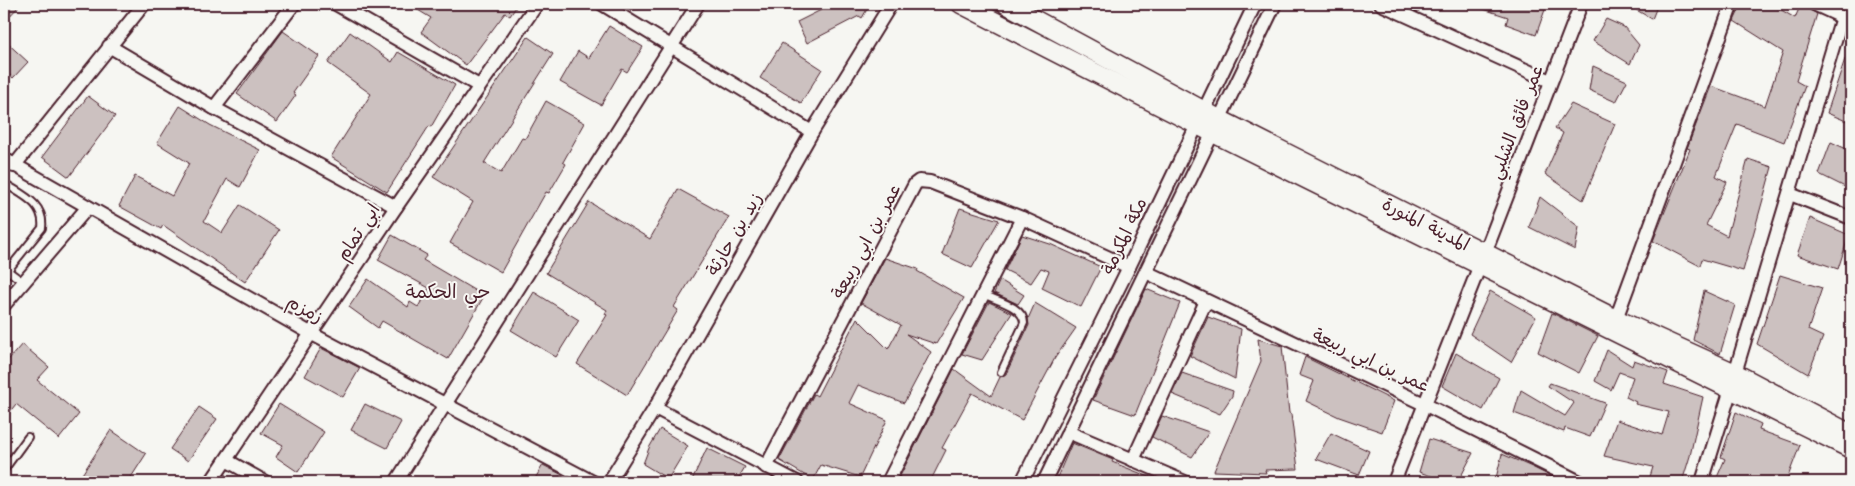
<svg xmlns="http://www.w3.org/2000/svg" width="1855" height="486" viewBox="0 0 1855 486" font-family="'Architects Daughter','Playpen Sans Arabic',sans-serif">
  <style>
    .building { fill: #ccc1c0; stroke: #4a1f2b }
    .lines { fill: none; stroke-linecap: round; stroke-linejoin: round }
    .service-casing { stroke: #4a1f2b; stroke-width: 10 }
    .minor-casing { stroke: #4a1f2b; stroke-width: 16 }
    .secondary-casing { stroke: #4a1f2b; stroke-width: 21 }
    .service { stroke: #f6f6f2; stroke-width: 6 }
    .minor { stroke: #f6f6f2; stroke-width: 12 }
    .secondary { stroke: #f6f6f2; stroke-width: 18 }
    .labels { text-anchor: middle; stroke-width: 4; stroke-linejoin: round; paint-order: stroke }
    .street-label { font-size: 18px; fill: #4a1f2b; stroke: #f6f6f2 }
    .neighbourhood-label { font-size: 19px; fill: #4a1f2b; stroke: #f6f6f2 }
  </style>
  <rect width="100%" height="100%" fill="#f6f6f2"/>
  <filter id="ink" filterUnits="userSpaceOnUse"><feTurbulence type="fractalNoise" baseFrequency=".02" numOctaves="2"/><feDisplacementMap in="SourceGraphic" scale="10" xChannelSelector="R" yChannelSelector="G"/><feConvolveMatrix kernelMatrix="1 2 1 2 8 2 1 2 1" color-interpolation-filters="sRGB"/></filter>
  <g filter="url(#ink)">
    <g class="building">
      <polygon points="4,4 21,4 4,22"/>
      <polygon points="408,4 518,4 510,16 505,13 466,65 421,32 431,18"/>
      <polygon points="833,4 870,4 862,18 859,16 807,43 797,22"/>
      <polygon points="1475,4 1547,4 1536,35 1506,24 1508,17 1474,6"/>
      <polygon points="1626,4 1658,4 1652,19"/>
      <polygon points="1742,4 1771,4 1795,18 1801,4 1817,14 1796,81 1805,86 1784,142 1737,124 1716,176 1727,182 1706,225 1727,236 1748,159 1772,167 1743,271 1702,259 1700,266 1653,241 1690,149 1687,148 1711,86 1765,106 1783,52 1734,21"/>
      <polygon points="1606,19 1624,27 1639,45 1630,64 1593,41"/>
      <polygon points="609,26 643,47 627,72 622,69 601,105 560,82 578,51 589,58"/>
      <polygon points="283,31 319,56 293,93 296,95 277,122 237,94"/>
      <polygon points="350,32 392,62 398,52 455,85 431,127 429,126 387,192 331,157 371,94 328,63"/>
      <polygon points="528,37 553,54 484,163 501,173 522,138 525,139 546,101 585,123 563,162 566,164 549,193 546,192 501,272 450,243 473,202 433,177"/>
      <polygon points="4,40 28,62 13,78 4,70"/>
      <polygon points="782,43 822,69 801,103 760,78"/>
      <polygon points="1849,47 1851,48 1851,123 1827,113"/>
      <polygon points="1593,66 1627,81 1616,102 1589,90"/>
      <polygon points="88,96 115,116 69,177 42,157"/>
      <polygon points="1571,104 1615,124 1583,200 1545,174 1563,133 1555,128"/>
      <polygon points="180,106 210,125 260,150 240,187 227,179 204,221 222,233 240,205 279,230 245,282 163,225 161,229 119,206 135,176 172,196 189,163 157,143"/>
      <polygon points="1831,142 1851,151 1851,190 1819,174"/>
      <polygon points="678,189 729,217 674,307 678,310 627,395 577,364 607,315 605,314 607,310 546,273 589,202 650,239"/>
      <polygon points="1540,197 1579,227 1575,250 1529,227"/>
      <polygon points="960,208 999,220 972,268 942,254"/>
      <polygon points="1810,218 1849,235 1838,269 1797,255"/>
      <polygon points="392,235 427,255 423,260 484,296 448,359 382,321 378,328 349,307 368,279 408,307 410,302 418,307 429,288 378,260"/>
      <polygon points="1022,235 1050,244 1101,267 1081,307 1042,288 1049,271 1041,268 1031,283 1005,270"/>
      <polygon points="885,258 918,269 917,271 964,298 936,344 906,334 931,352 904,403 858,385 849,403 887,420 860,477 821,465 813,480 779,460 814,394 817,396 857,318 888,349 901,325 861,303"/>
      <polygon points="1780,275 1822,288 1808,330 1823,337 1808,374 1757,344"/>
      <polygon points="1000,280 1024,295 1018,304 994,293"/>
      <polygon points="1146,289 1180,303 1135,415 1093,400"/>
      <polygon points="1490,291 1536,317 1511,362 1470,334"/>
      <polygon points="1704,291 1735,305 1720,354 1693,340"/>
      <polygon points="534,292 579,320 556,357 511,330"/>
      <polygon points="989,302 1012,313 982,360 962,354"/>
      <polygon points="1035,303 1076,328 1055,358 1022,420 972,393 942,448 946,450 930,482 897,482 954,369 991,396 1000,377 1006,374 1029,325 1028,319"/>
      <polygon points="1552,313 1598,336 1579,373 1538,352"/>
      <polygon points="1208,317 1241,329 1235,379 1190,356"/>
      <polygon points="1258,339 1282,346 1289,413 1291,414 1298,469 1265,470 1266,473 1214,471 1261,361"/>
      <polygon points="22,344 49,367 37,380 79,414 59,439 16,404 4,419 4,365"/>
      <polygon points="321,348 360,368 343,397 305,376"/>
      <polygon points="1607,350 1632,366 1634,360 1668,372 1664,384 1703,397 1690,456 1682,482 1655,482 1649,480 1653,467 1604,456 1617,420 1662,435 1669,412 1635,404 1636,402 1626,397 1633,377 1619,372 1611,390 1595,381"/>
      <polygon points="1456,353 1499,378 1483,410 1442,386"/>
      <polygon points="1305,357 1394,401 1382,432 1339,417 1306,401 1314,381 1299,375"/>
      <polygon points="1182,373 1233,391 1232,396 1220,414 1172,394"/>
      <polygon points="1550,383 1605,403 1590,437 1565,428 1564,432 1514,413 1521,390 1565,416 1574,403 1548,386"/>
      <polygon points="279,404 324,432 298,472 276,457 283,445 261,433"/>
      <polygon points="365,404 401,422 387,448 351,430"/>
      <polygon points="199,407 217,419 188,461 170,449"/>
      <polygon points="1736,412 1761,424 1759,430 1800,445 1786,482 1715,482 1725,459 1721,457"/>
      <polygon points="1162,416 1209,432 1192,457 1152,437"/>
      <polygon points="660,429 688,446 668,479 643,464 649,448"/>
      <polygon points="111,430 146,454 128,482 77,482"/>
      <polygon points="1331,433 1369,451 1359,475 1316,459"/>
      <polygon points="1429,439 1473,453 1458,482 1449,482 1419,472"/>
      <polygon points="1072,443 1113,460 1112,462 1162,482 1064,482 1056,480"/>
      <polygon points="707,448 745,467 736,482 691,482"/>
      <polygon points="1502,454 1532,467 1562,482 1495,482"/>
      <polygon points="543,465 576,482 533,482"/>
    </g>
    <g class="lines">
      <g class="service-casing">
        <g id="service">
          <path d="M4,183C22,195 45,203 42,228L4,275"/>
          <polyline points="7,270 23,282"/>
          <path d="M985,295C998,301 1024,307 1024,323L1001,372"/>
          <polyline points="4,470 28,437"/>
        </g>
      </g>
      <g class="minor-casing">
        <g id="minor">
          <polyline points="336,4 479,86"/>
          <polyline points="602,4 812,132"/>
          <polyline points="1381,4 1550,81"/>
          <polyline points="1814,4 1851,21"/>
          <polyline points="109,46 214,108 396,207"/>
          <polyline points="214,108 294,4"/>
          <polyline points="4,159 312,334 593,482"/>
          <polyline points="14,166 144,4"/>
          <polyline points="1790,194 1851,218"/>
          <polyline points="1485,253 1581,4"/>
          <polyline points="1146,272 1424,404 1580,482"/>
          <polyline points="4,305 88,207"/>
          <polyline points="1616,319 1732,4"/>
          <polyline points="1735,373 1842,17"/>
          <polyline points="655,408 797,482"/>
          <polyline points="1068,432 1185,482"/>
          <polyline points="226,460 265,482"/>
          <polyline points="1133,460 1206,301"/>
          <polyline points="766,467 915,184 919,181 930,182 1022,218 1129,267"/>
          <polyline points="211,482 396,207 537,4"/>
          <polyline points="396,482 698,4"/>
          <polyline points="609,482 655,408 812,132 891,4"/>
          <polyline points="888,482 1022,218"/>
          <polyline points="1022,482 1129,267 1255,4"/>
          <polyline points="1044,482 1275,4"/>
          <polyline points="1394,482 1480,265"/>
          <polyline points="1702,482 1731,389"/>
        </g>
      </g>
      <g class="secondary-casing">
        <g id="secondary">
          <polyline points="961,4 1213,133 1851,449"/>
          <polyline points="1006,4 1219,119 1616,319 1735,373 1851,434"/>
        </g>
      </g>
      <use href="#service" class="service"/>
      <use href="#minor" class="minor"/>
      <use href="#secondary" class="secondary"/>
    </g>
  </g>
  <g class="labels">
    <g class="street-label">
      <text transform="translate(1516 122) rotate(-69)" y="6">عمر فائق الشلبي</text>
      <text transform="translate(1426 224) rotate(27)" y="6">المدينة المنورة</text>
      <text transform="translate(358 232) rotate(-57)" y="6">ابي تمام</text>
      <text transform="translate(734 234) rotate(-60)" y="6">زيد بن حارثة</text>
      <text transform="translate(1124 236) rotate(-65)" y="6">مكة المكرمة</text>
      <text transform="translate(866 241) rotate(-62)" y="6">عمر بن ابي ربيعة</text>
      <text transform="translate(305 309) rotate(29)" y="6">زمزم</text>
      <text transform="translate(1371 360) rotate(25)" y="6">عمر بن ابي ربيعة</text>
    </g>
    <g class="neighbourhood-label">
      <text x="448" y="298">حي الحكمة</text>
    </g>
  </g>
  <rect width="1855" height="486" fill="none" stroke="#f6f6f2" stroke-width="20"/>
  <rect x="10" y="10" width="1835" height="466" fill="none" stroke="#4a1f2b" stroke-width="2" filter="url(#ink)"/>
</svg>
